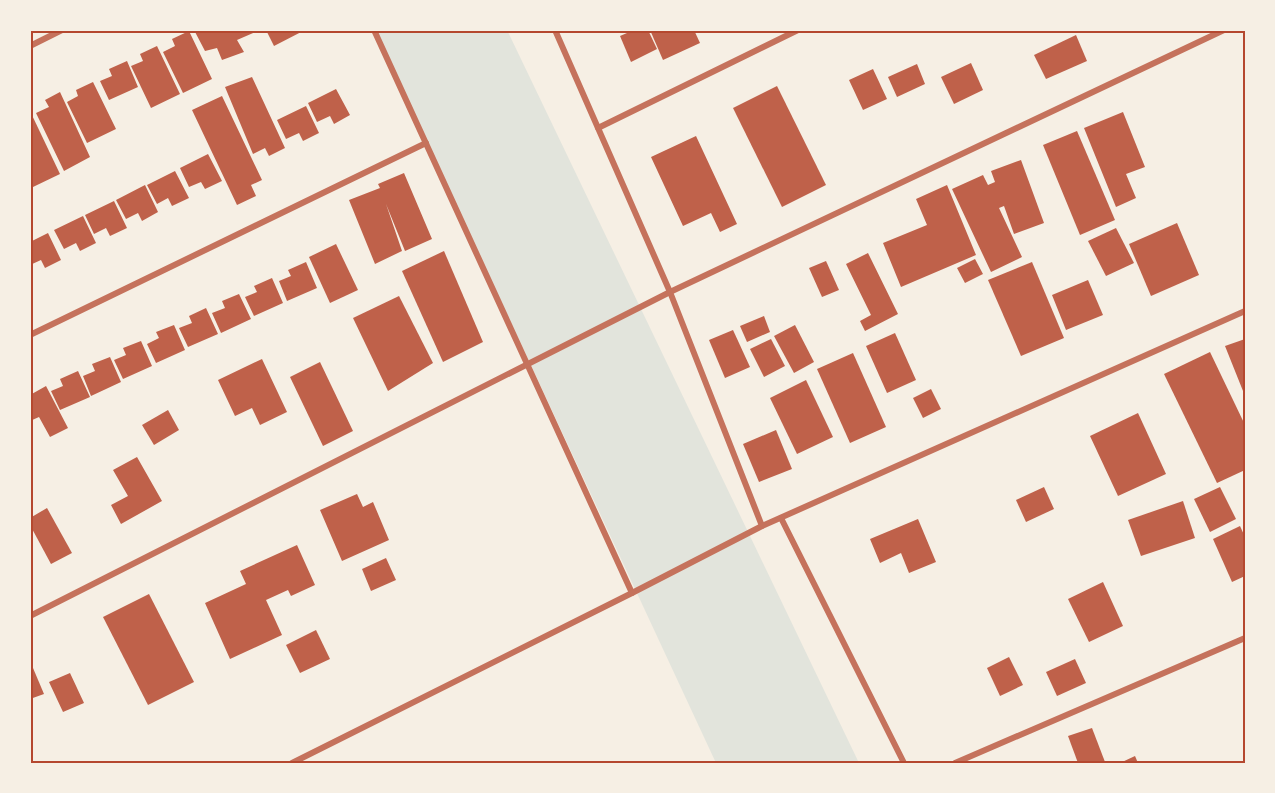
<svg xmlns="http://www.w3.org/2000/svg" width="1275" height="793" viewBox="0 0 1275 793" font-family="Mulish,sans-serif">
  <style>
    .green { fill: #e2e4dc }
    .building { fill: #bf614a }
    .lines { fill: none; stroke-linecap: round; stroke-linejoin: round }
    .minor { stroke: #c5725c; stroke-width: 6 }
    .neatline { fill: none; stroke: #b5482f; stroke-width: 2 }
  </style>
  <rect width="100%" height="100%" fill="#f6efe4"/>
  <polygon class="green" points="375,30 507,30 859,763 716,763"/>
  <g class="building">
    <polygon points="194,30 260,30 237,40 244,52 222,60 217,48 205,51"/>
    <polygon points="266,30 305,30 274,46"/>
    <polygon points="634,30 648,30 657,49 631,62 620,36"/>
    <polygon points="650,30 694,30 700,43 663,60"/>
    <polygon points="189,31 212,79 183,93 163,52 175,46 172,39"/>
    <polygon points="1076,35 1087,61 1046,79 1034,55"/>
    <polygon points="157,46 180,94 151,108 131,66 143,61 140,54"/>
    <polygon points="127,61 138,87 109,100 100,81 112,76 109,69"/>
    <polygon points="971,63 983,90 954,104 941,77"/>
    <polygon points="917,64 925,84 897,97 888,77"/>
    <polygon points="873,69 887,99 863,110 849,80"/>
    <polygon points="252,77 285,148 269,156 265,148 253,154 225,87"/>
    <polygon points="93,82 116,129 87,143 67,102 78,96 76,90"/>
    <polygon points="777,86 826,185 782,207 733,108"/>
    <polygon points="336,89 350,115 334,124 330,116 317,122 308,103"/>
    <polygon points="60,92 90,157 64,171 36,113 49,107 45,100"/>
    <polygon points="222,96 262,180 251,185 256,196 237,205 192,110"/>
    <polygon points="306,106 319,133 303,141 299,133 286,139 277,120"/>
    <polygon points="30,111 60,174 33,187 30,181"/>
    <polygon points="1123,112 1145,167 1126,174 1136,198 1116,207 1084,128"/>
    <polygon points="1077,131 1115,220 1080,235 1043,145"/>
    <polygon points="696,136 737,224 720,232 711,213 683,226 651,157"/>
    <polygon points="208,154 222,181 205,189 201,182 189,187 180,168"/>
    <polygon points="1021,160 1044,223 1014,234 1004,206 999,208 1022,257 991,272 952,189 983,175 988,185 995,182 991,171"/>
    <polygon points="175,171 189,198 172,206 168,198 157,204 147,185"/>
    <polygon points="404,173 432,239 405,251 386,204 402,251 375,264 349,200 380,188 378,184"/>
    <polygon points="145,185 158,212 142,221 138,213 126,219 116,200"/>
    <polygon points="947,185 976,255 901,287 883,243 927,225 916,199"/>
    <polygon points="114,201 127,228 110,236 106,228 94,234 85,215"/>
    <polygon points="83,216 96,243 80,251 76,243 64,249 54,230"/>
    <polygon points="1177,223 1199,275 1151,296 1129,244"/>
    <polygon points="1116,228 1134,263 1106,276 1088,241"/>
    <polygon points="48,233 61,260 45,268 41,260 30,265 30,242"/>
    <polygon points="336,244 358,290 330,303 309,257"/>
    <polygon points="444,251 483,342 443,362 402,271"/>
    <polygon points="868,253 898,314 865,331 860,321 871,315 846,264"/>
    <polygon points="975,259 983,274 965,283 957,268"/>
    <polygon points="826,261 839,290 822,297 809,268"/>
    <polygon points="306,262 317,288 287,301 279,281 291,276 288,270"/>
    <polygon points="1032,262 1064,338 1021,356 988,280"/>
    <polygon points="272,278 283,303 254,316 245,297 257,292 254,286"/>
    <polygon points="1088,280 1103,315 1066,330 1052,295"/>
    <polygon points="239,294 251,319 221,333 212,313 225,308 222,301"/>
    <polygon points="399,296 433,363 388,391 353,318"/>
    <polygon points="206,308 218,334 188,347 179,328 192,323 189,316"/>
    <polygon points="764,316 770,332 747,342 740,326"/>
    <polygon points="174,325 185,350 156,363 147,344 159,338 156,332"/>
    <polygon points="795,325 814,362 794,373 774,336"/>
    <polygon points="733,330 750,367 725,378 709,340"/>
    <polygon points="895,333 916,380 887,393 866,346"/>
    <polygon points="771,339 785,366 764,377 750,349"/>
    <polygon points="1245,339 1245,396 1225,346"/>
    <polygon points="141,341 152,366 123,379 114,360 126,355 123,348"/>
    <polygon points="1210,352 1245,425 1245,470 1217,483 1164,374"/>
    <polygon points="853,353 886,427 850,443 817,369"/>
    <polygon points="110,357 121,382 91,396 83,376 95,371 92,364"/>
    <polygon points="262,359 287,412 260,425 252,408 235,416 218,380"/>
    <polygon points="320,362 353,431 323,446 290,377"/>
    <polygon points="78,371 90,397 60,410 51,391 63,386 60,379"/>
    <polygon points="806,380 833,437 797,454 770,398"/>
    <polygon points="46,386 68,428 50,437 39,417 30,421 30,403 32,402 30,395"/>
    <polygon points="931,389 941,409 923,418 913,398"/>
    <polygon points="168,410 179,430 154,445 142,425"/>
    <polygon points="1138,413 1166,474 1118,496 1090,436"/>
    <polygon points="776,430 792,469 759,482 743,444"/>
    <polygon points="137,457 162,501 121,524 111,505 128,496 113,470"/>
    <polygon points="1044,487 1054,509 1026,522 1016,500"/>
    <polygon points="1220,487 1236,519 1210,532 1194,499"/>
    <polygon points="357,494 363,507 373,502 389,540 342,561 320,510"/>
    <polygon points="1183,501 1195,538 1141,556 1128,520"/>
    <polygon points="47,508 72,553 51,564 30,525 30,518"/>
    <polygon points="918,519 936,562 909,573 901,553 880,563 870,539"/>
    <polygon points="1240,526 1245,537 1245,576 1232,582 1213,539"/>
    <polygon points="297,545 315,585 291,596 288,590 266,600 282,635 230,659 205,603 246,584 240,571"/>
    <polygon points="386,558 396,580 371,591 362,569"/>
    <polygon points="1103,582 1123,626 1089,642 1068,599"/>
    <polygon points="149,594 194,682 148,705 103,617"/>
    <polygon points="316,630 330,659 300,673 286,645"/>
    <polygon points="1009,657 1023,685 1000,696 987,668"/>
    <polygon points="1075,659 1086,683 1057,696 1046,672"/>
    <polygon points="33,668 44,694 30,699 30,669"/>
    <polygon points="70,673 84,703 63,712 49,682"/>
    <polygon points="1092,728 1105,762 1078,763 1068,736"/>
    <polygon points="1135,756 1138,763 1120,763"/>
  </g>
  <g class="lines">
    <g class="minor">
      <polyline points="374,30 632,593"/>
      <polyline points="555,30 670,292 762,526"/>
      <polyline points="30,46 62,30"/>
      <polyline points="598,128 798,30"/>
      <polyline points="30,335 426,143"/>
      <polyline points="781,518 904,763"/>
      <polyline points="30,616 670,292 1224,30"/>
      <polyline points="292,763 632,593 762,526 1245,311"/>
      <polyline points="955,763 1245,638"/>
    </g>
  </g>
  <rect width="1275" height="793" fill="none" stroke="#f6efe4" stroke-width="63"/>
  <rect x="32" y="32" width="1212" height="730" class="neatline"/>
</svg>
